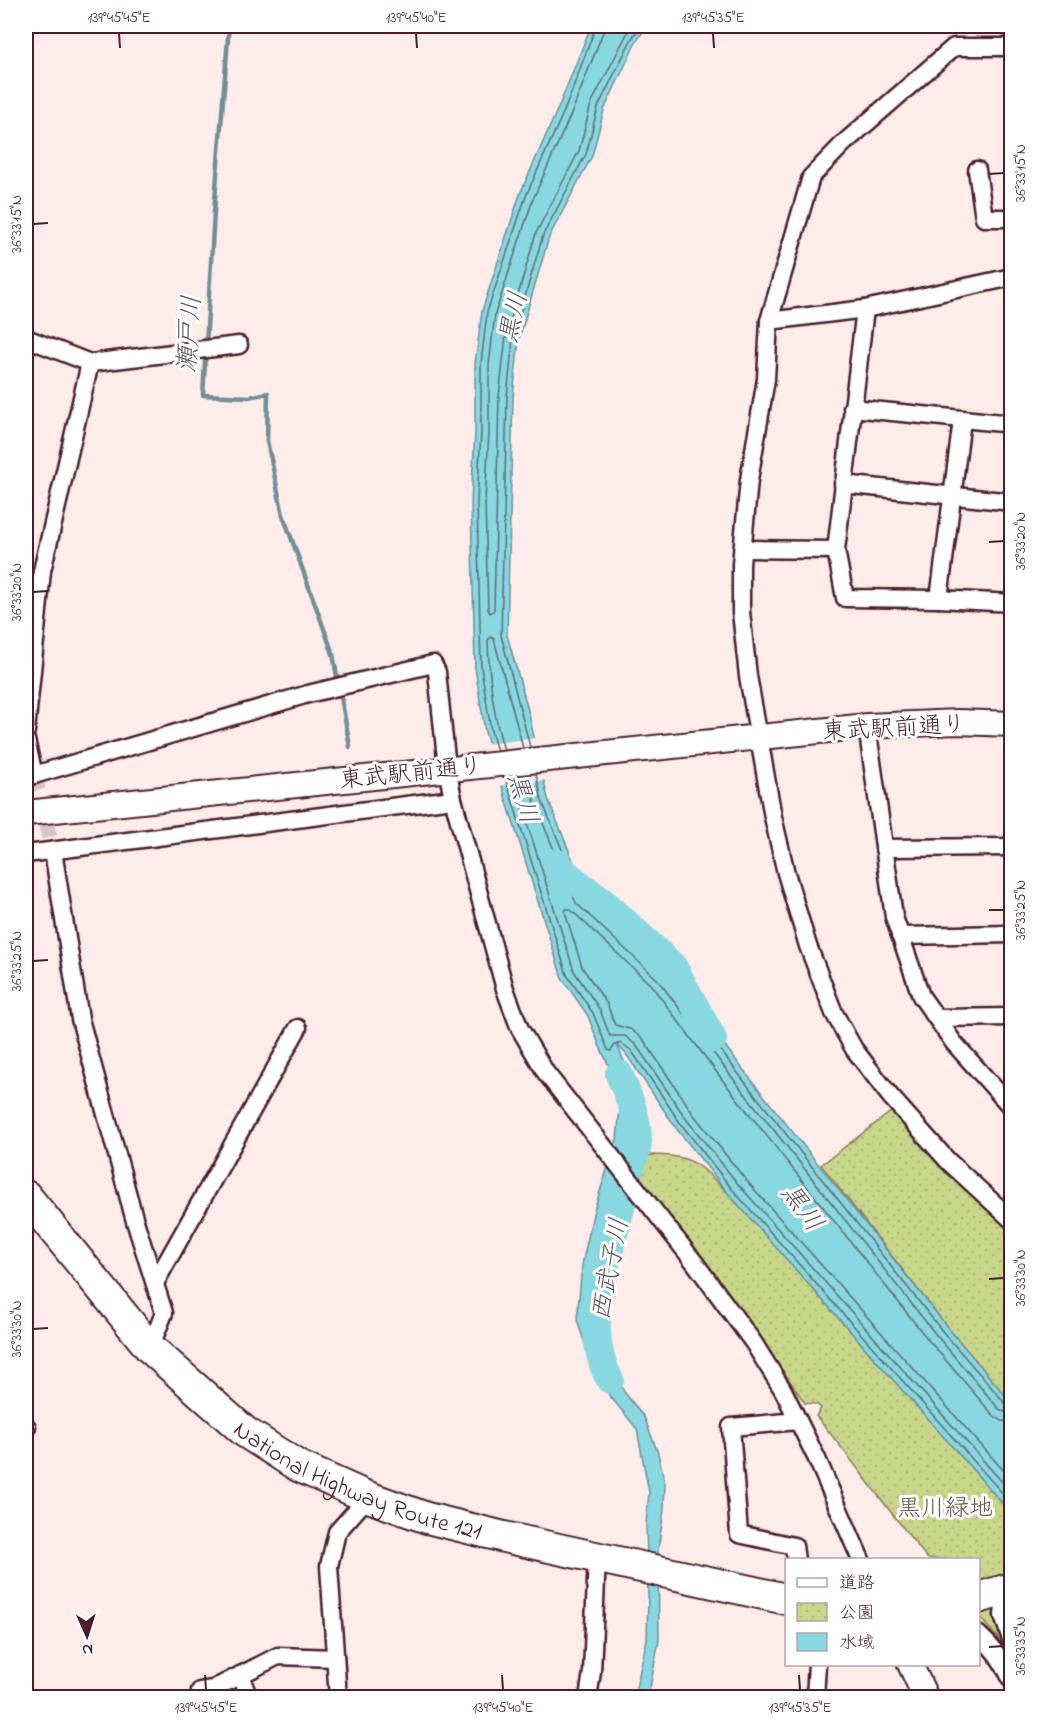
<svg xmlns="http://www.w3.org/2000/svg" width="1037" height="1723" viewBox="0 0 1037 1723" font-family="'Indie Flower','Klee One',sans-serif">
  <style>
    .park { fill: url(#park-dots); stroke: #897a5a; stroke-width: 1.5 }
    .water { fill: #87d8e0; stroke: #6f8e98; stroke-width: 1.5 }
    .pier { fill: #feecea }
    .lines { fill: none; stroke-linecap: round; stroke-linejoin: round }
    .shore { stroke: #626973; stroke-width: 1.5 }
    .stream { stroke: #6f8e98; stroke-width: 4.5 }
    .river { stroke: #87d8e0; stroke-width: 28 }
    .street-tunnel { stroke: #dac3c4; stroke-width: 16; stroke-dasharray: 16 8; stroke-linecap: butt }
    .street-casing { stroke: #4a1f2b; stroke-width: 21 }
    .secondary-casing { stroke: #4a1f2b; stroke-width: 28 }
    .highway-casing { stroke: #4a1f2b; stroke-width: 34 }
    .street { stroke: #fff; stroke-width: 16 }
    .secondary { stroke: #fff; stroke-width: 24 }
    .highway { stroke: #fff; stroke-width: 30 }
    .ticks { fill: none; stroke: #4a1f2b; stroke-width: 2 }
    .labels { text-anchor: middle; stroke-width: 6; stroke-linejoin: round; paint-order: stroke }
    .street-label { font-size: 24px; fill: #4a1f2b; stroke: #fff }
    .park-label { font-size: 24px; fill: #705648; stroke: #fff }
    .water-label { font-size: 26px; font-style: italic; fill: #5c5661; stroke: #fff }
    .neatline { fill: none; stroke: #4a1f2b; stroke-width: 2 }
    .ticks-label { font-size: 15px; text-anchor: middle; fill: #4a1f2b }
  </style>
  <defs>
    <pattern id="park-dots" width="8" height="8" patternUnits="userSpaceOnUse" patternTransform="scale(1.5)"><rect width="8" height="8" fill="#c8d68a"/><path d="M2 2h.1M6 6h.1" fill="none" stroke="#adb777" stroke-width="1.8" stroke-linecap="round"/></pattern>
  </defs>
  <rect width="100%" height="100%" fill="#feecea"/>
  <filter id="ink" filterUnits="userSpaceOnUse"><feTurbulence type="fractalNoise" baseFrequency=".0167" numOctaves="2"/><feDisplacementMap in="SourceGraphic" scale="12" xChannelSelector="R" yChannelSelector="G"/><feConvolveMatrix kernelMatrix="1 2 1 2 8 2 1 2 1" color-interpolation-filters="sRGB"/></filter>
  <g filter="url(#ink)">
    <g class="park">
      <polygon points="892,1111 955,1176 1011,1228 1011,1402 948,1328 821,1165"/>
      <path d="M652,1155C694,1155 700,1165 728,1193L1011,1513V1666L1000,1640L979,1617L978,1560L928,1559C890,1513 855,1463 816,1416L821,1408L816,1404L805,1403L785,1374L646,1193L633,1172C635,1159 639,1156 652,1155Z"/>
    </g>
    <polygon class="water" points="591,26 647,26 636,42 604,110 592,156 549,237 519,339 513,397 507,635 528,710 548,799 587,895 667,970 742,1068 948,1328 1011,1402 1011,1513 728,1193 676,1128 626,1054 617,1045 631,1078 633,1140 612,1200 597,1260 589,1316 593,1333 607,1361 625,1393 644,1417 658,1453 665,1483 664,1510 658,1550 659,1640 650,1688 646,1697 634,1697 647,1639 648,1594 646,1524 649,1492 637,1429 605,1390 587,1350 577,1320 582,1265 594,1210 617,1139 621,1098 619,1087 600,1047 588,1016 562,978 485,732 475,668 471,502 475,432 475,364 482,311 520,194 559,106"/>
    <polygon class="pier" points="537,738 547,780 498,786 485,744"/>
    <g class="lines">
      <g class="shore">
        <polyline points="604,26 603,32 572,112 533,199 495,314 489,365 489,432 485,502 488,610 490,613 494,610 499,397 506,336 536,233 579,151 591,104 631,26"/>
        <polyline points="530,747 501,635 507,397 513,338 543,235 586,154 598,107 631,40 640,26"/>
        <path d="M504,750C493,715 489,677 488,640L491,637L494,639L523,748"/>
        <polyline points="497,751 491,731 481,667 477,503 481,432 481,364 487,312 526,196 565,109 596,26"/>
        <polyline points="536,774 542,801 582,898 663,974 737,1072 943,1332 1005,1403 1012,1406"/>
        <polyline points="529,775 535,804 576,903 657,979 731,1076 937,1336 999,1409 1005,1412 1012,1413"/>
        <polyline points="512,776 574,971 600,1010 610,1036 625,1036 636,1045 687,1120 738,1184 1012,1493"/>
        <polyline points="505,777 567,975 593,1013 608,1050 611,1051 615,1045 621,1043 631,1050 681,1124 732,1189 1012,1504"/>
        <polyline points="1012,1422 1002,1421 993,1415 930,1342 724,1082 651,985 570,909 566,909 565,912 582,967 607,1004 615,1025 630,1029 643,1039 694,1115 745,1179 1012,1480"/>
      </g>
      <g class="stream">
        <polyline points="229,26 214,212 203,395 249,397 268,393 267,441 283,515 333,654 338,682"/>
        <polyline points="340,691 350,747"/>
      </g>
      <g class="river">
        <polyline points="557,863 568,875 607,905 673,966 713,1039"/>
        <path d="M610,1380C582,1330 605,1270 618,1219C622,1205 625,1189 628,1175C630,1164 639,1150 638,1140C638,1117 628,1095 619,1074"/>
      </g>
      <polyline class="street-tunnel" points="34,775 53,851"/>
      <g class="street-casing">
        <g id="street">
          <polyline points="1012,47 954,47 844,143 811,177 769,321 766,379 749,480 741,564 741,612 748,676 773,817 786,873 808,946 834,1013 854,1049 890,1096 948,1161 1012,1220"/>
          <polyline points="977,170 984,218 1012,218"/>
          <polyline points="865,309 836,550 845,598 939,599 1012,603"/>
          <polyline points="769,321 865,309 1012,277"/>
          <polyline points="26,338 90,363 239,345"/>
          <polyline points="852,408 1012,424"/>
          <polyline points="843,484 1012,502"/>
          <polyline points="743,549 836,550"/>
          <polyline points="939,599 962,420"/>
          <polyline points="867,726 894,917 921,996 954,1043 1012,1108"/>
          <polyline points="26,731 42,571 90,363"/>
          <polyline points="26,740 34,775"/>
          <polyline points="26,776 34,775 308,694 433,664 437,672 447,768 453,799 505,989 520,1029 546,1073 695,1263 753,1342 783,1390 817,1459 861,1560"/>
          <polyline points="884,848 1012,847"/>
          <polyline points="53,851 80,1019 135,1221 164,1313 150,1348"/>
          <polyline points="26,854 453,799"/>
          <polyline points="900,936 1012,934"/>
          <polyline points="937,1018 1012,1017"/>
          <polyline points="155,1283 298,1028"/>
          <polyline points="26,1427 27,1427"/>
          <polyline points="796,1560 794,1546 739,1534 731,1427 798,1421"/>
          <polyline points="1004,1606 1003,1616 1012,1642"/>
          <path d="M978,1634C994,1648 1004,1662 1012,1681"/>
          <polyline points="240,1675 249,1698"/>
          <polyline points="200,1691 213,1689 278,1656 335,1658"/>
          <polyline points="338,1698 329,1566 337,1532 368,1497"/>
          <polyline points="588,1698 592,1672 597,1557"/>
          <polyline points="815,1698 817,1664"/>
        </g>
      </g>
      <g class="secondary-casing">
        <g id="secondary">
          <polyline points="26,813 867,726 958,722 1012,724"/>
          <polyline points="910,1664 926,1698"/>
        </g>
      </g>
      <g class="highway-casing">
        <g id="highway">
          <path id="s1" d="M26,1196L150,1348L245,1432L298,1466L363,1495L427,1518L504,1537L786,1599"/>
          <polyline points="978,1598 1012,1588"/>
        </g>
      </g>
      <use href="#street" class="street"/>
      <use href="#secondary" class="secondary"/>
      <use href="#highway" class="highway"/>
    </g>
  </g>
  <path class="ticks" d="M119,33L120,48M416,33L417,48M713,33L714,48M989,174L1004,173M33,224L48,223M989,542L1004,541M33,592L48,591M989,910H1004M33,961L48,960M989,1279L1004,1278M33,1329L48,1328M989,1647L1004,1646M205,1675L206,1690M502,1675L503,1690M799,1675L800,1690"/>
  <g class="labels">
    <g class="street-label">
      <text transform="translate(894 727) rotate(-3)" y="8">東武駅前通り</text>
      <text transform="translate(411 772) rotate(-6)" y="8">東武駅前通り</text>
      <text dy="8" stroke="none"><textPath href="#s1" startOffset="447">National Highway Route 121</textPath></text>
    </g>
    <g class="park-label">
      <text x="945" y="1515">黒川緑地</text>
    </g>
    <g class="water-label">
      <text transform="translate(512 317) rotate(-77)" y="9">黒川</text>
      <text transform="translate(188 334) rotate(-86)" y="9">瀬戸川</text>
      <text transform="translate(524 798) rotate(74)" y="9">黒川</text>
      <text transform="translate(803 1207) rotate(54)" y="9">黒川</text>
      <text transform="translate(609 1269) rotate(-79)" y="9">西武子川</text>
    </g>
  </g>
  <rect width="1037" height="1723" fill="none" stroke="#fff" stroke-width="66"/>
  <rect x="785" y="1558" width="195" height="108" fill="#ffffff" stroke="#b7a5aa" stroke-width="1.5"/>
  <rect x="797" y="1578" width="30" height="9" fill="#ffffff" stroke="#b7a5aa" stroke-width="1.5"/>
  <text x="839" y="1588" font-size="18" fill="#4a1f2b">道路</text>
  <rect x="797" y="1603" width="30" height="18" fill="url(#park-dots)" stroke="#b7a5aa" stroke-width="1.5"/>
  <text x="839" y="1618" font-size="18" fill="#4a1f2b">公園</text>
  <rect x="797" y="1633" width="30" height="18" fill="#87d8e0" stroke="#b7a5aa" stroke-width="1.5"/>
  <text x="839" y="1648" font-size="18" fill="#4a1f2b">水域</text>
  <g transform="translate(87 1636) rotate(177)" stroke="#ffffff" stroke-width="4.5" paint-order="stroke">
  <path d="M0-4.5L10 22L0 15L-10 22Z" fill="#4a1f2b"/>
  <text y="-9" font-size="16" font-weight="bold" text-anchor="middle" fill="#4a1f2b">N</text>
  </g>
  <rect x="33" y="33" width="971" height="1657" class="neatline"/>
  <g class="ticks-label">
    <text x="119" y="22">139°45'45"E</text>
    <text x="416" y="22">139°45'40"E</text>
    <text x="713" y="22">139°45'35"E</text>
    <text transform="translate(1020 173) rotate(-90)" y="5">36°33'15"N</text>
    <text transform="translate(16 224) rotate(-90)" y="5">36°33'15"N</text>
    <text transform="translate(1020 541) rotate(-90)" y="5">36°33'20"N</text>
    <text transform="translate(16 592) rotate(-90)" y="5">36°33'20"N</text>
    <text transform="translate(1020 910) rotate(-90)" y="5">36°33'25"N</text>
    <text transform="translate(16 961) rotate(-90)" y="5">36°33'25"N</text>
    <text transform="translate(1020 1278) rotate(-90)" y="5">36°33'30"N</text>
    <text transform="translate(16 1329) rotate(-90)" y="5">36°33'30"N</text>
    <text transform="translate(1020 1646) rotate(-90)" y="5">36°33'35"N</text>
    <text x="206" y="1712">139°45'45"E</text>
    <text x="503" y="1712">139°45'40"E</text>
    <text x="800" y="1712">139°45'35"E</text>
  </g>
</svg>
